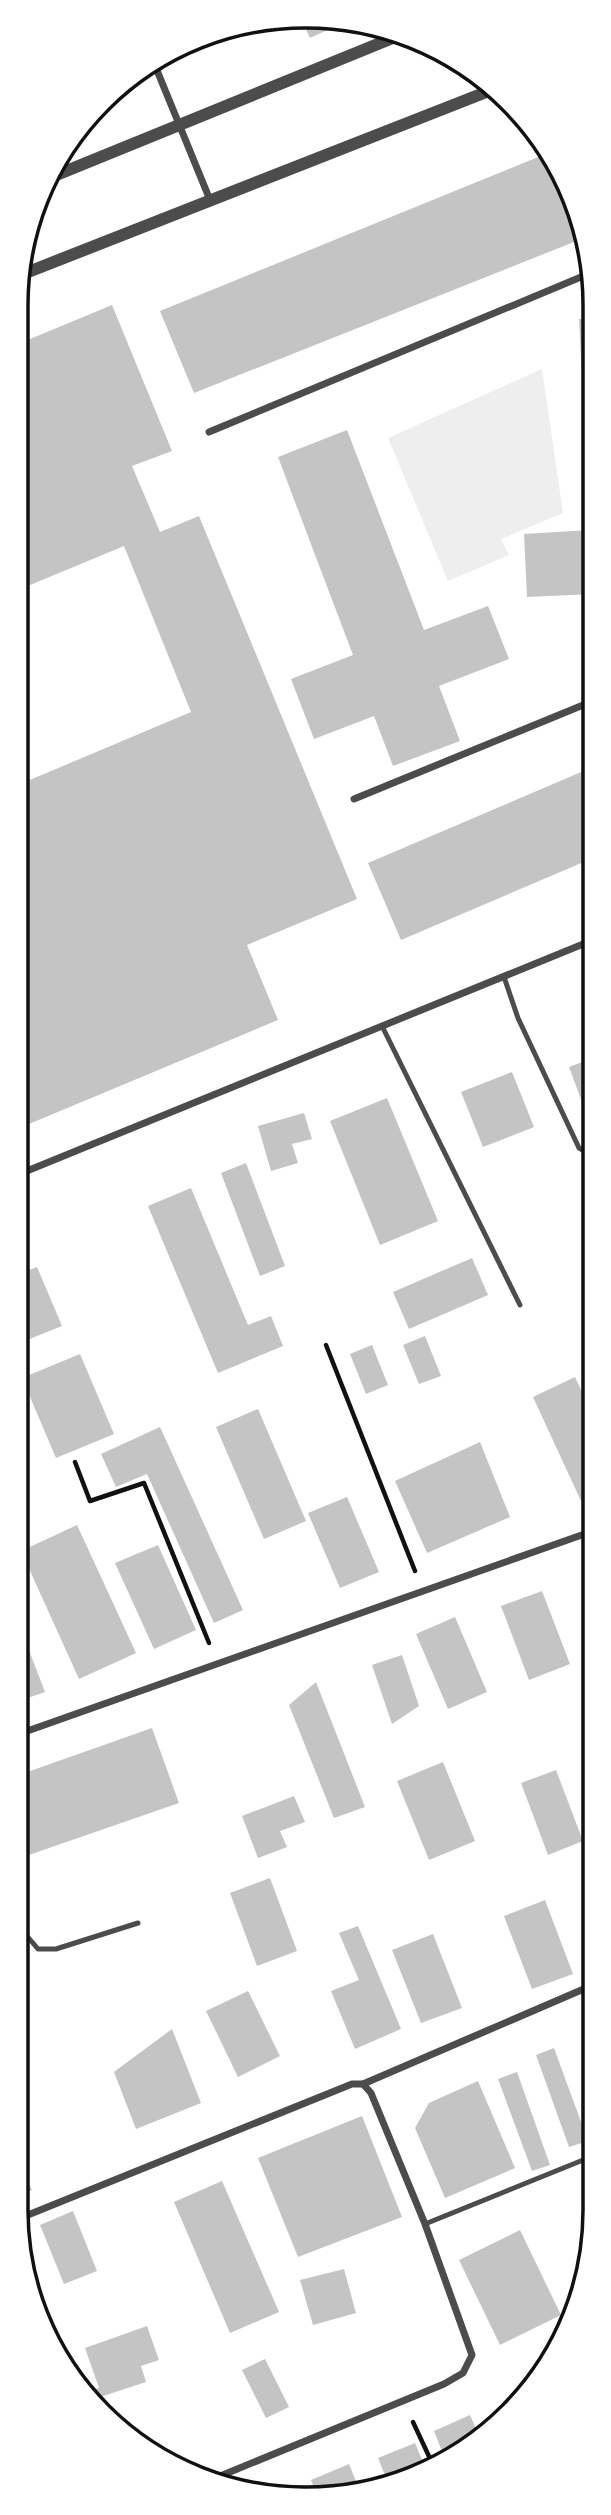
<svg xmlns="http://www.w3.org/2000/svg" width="611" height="2515" viewBox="0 0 611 2515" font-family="'Sofia Sans Condensed',sans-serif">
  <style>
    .green { fill: #eee }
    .building { fill: #c4c4c4 }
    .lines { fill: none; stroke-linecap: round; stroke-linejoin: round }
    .path { stroke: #111; stroke-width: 4.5 }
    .service { stroke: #4c4c4c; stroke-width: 5 }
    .minor { stroke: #4c4c4c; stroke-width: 7 }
    .tertiary { stroke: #4c4c4c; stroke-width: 12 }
    .rim { fill: none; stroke: #111; stroke-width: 3.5 }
  </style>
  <rect width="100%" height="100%" fill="#fff"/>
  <polygon class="green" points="542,369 563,513 501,539 509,555 448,581 388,438"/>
  <g class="building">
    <polygon points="344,18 349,20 310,38 302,21"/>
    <polygon points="548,153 566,178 584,238 194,393 160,311"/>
    <polygon points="112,305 172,451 132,466 160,532 199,516 357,899 247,945 278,1020 17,1129 18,785 191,712 124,546 18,590 18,344"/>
    <polygon points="593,318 593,594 527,597 524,534 590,530 579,319"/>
    <polygon points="347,430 424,630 488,606 509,659 439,686 460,741 393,766 374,716 314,739 291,679 353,655 278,457"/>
    <polygon points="593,767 593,858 401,940 368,863"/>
    <polygon points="593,1058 593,1107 585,1110 569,1067"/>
    <polygon points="512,1072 534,1127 483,1147 461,1092"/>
    <polygon points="387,1098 438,1221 380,1245 330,1121"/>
    <polygon points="304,1113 312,1139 292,1144 298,1163 271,1171 258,1126"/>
    <polygon points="246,1163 285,1266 260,1276 221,1173"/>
    <polygon points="191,1188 248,1325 271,1316 283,1346 218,1373 148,1206"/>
    <polygon points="472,1258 488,1295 409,1329 393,1292"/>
    <polygon points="37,1267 62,1326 17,1344 17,1275"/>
    <polygon points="425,1336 441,1376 419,1384 403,1345"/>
    <polygon points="372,1345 388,1385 366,1394 350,1354"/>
    <polygon points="80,1354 114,1434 56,1458 22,1378"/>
    <polygon points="575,1377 593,1415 593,1500 581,1501 533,1397"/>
    <polygon points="258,1409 306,1521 264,1539 216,1427"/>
    <polygon points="160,1427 243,1610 214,1623 147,1474 116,1487 101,1454"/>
    <polygon points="480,1442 510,1517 427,1553 395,1481"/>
    <polygon points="347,1497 379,1572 340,1588 308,1513"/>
    <polygon points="77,1525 136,1653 79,1679 21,1551"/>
    <polygon points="158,1545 196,1630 154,1649 115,1563"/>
    <polygon points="542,1591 570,1664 529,1680 501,1606"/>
    <polygon points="455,1617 487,1692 448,1709 416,1634"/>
    <polygon points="20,1627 45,1692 16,1702 17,1628"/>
    <polygon points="402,1655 419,1706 392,1724 372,1665"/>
    <polygon points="316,1682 365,1807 334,1818 289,1705"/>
    <polygon points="152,1728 179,1803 23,1857 16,1839 16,1776"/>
    <polygon points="443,1762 475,1841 429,1860 397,1781"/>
    <polygon points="556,1770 583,1841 548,1855 521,1783"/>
    <polygon points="294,1796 305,1822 280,1831 287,1847 258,1858 242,1816"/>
    <polygon points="270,1878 297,1951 257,1966 230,1893"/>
    <polygon points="545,1900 573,1974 532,1989 504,1916"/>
    <polygon points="358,1926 401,2029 355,2049 331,1991 359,1980 339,1933"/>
    <polygon points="433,1934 462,2008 421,2023 392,1950"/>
    <polygon points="248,1991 280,2056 238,2077 206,2011"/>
    <polygon points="172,2029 201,2103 136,2129 114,2072"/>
    <polygon points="554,2048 588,2141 569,2147 536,2055"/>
    <polygon points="517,2072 550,2165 532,2171 498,2079"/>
    <polygon points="478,2081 515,2168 445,2198 415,2128 429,2103"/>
    <polygon points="362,2116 402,2217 298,2257 258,2158"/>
    <polygon points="16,2156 32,2190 16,2198"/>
    <polygon points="222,2181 279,2312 230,2333 174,2202"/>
    <polygon points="73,2211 97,2271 64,2284 40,2225"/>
    <polygon points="520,2230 561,2315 500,2345 459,2260"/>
    <polygon points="344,2269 356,2313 313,2325 300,2280"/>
    <polygon points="147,2326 159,2360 141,2366 146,2382 88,2401 84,2393 99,2388 85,2348"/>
    <polygon points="265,2359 289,2407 266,2418 242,2370"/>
    <polygon points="470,2415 481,2440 445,2459 434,2431"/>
    <polygon points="415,2443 426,2469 398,2484 389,2485 378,2458"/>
    <polygon points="349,2464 359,2489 317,2495 311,2480"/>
  </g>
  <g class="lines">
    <g class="path">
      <polyline points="326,1345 415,1571"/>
      <polyline points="75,1462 90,1501 144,1483 209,1643"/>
      <polyline points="413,2422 433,2465"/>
    </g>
    <g class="service">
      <polyline points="504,977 518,1018 579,1148 593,1156"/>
      <polyline points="382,1026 520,1305"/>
      <polyline points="16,1917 21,1929 38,1949 56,1949 138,1923"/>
      <polyline points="425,2224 593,2156"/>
    </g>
    <g class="minor">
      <polyline points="154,63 210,200"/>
      <polyline points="209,432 593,272"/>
      <polyline points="354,799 593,701"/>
      <polyline points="17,1175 593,940"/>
      <polyline points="16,1735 593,1531"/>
      <polyline points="18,2219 352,2084 363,2084 593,1985"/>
      <polyline points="213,2479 444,2384 463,2373 472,2355 425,2224 371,2093 363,2084"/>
    </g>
    <g class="tertiary">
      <polyline points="49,178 400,35"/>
      <polyline points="18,276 494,89"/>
    </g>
  </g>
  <path d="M0 0H611V2515H0ZM305 28H306A277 277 0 0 1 583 305V2210A277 277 0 0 1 306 2487H305A277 277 0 0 1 28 2210V305A277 277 0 0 1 305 28Z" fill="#fff" fill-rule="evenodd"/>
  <path class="rim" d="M305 28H306A277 277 0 0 1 583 305V2210A277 277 0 0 1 306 2487H305A277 277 0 0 1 28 2210V305A277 277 0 0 1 305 28Z"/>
</svg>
